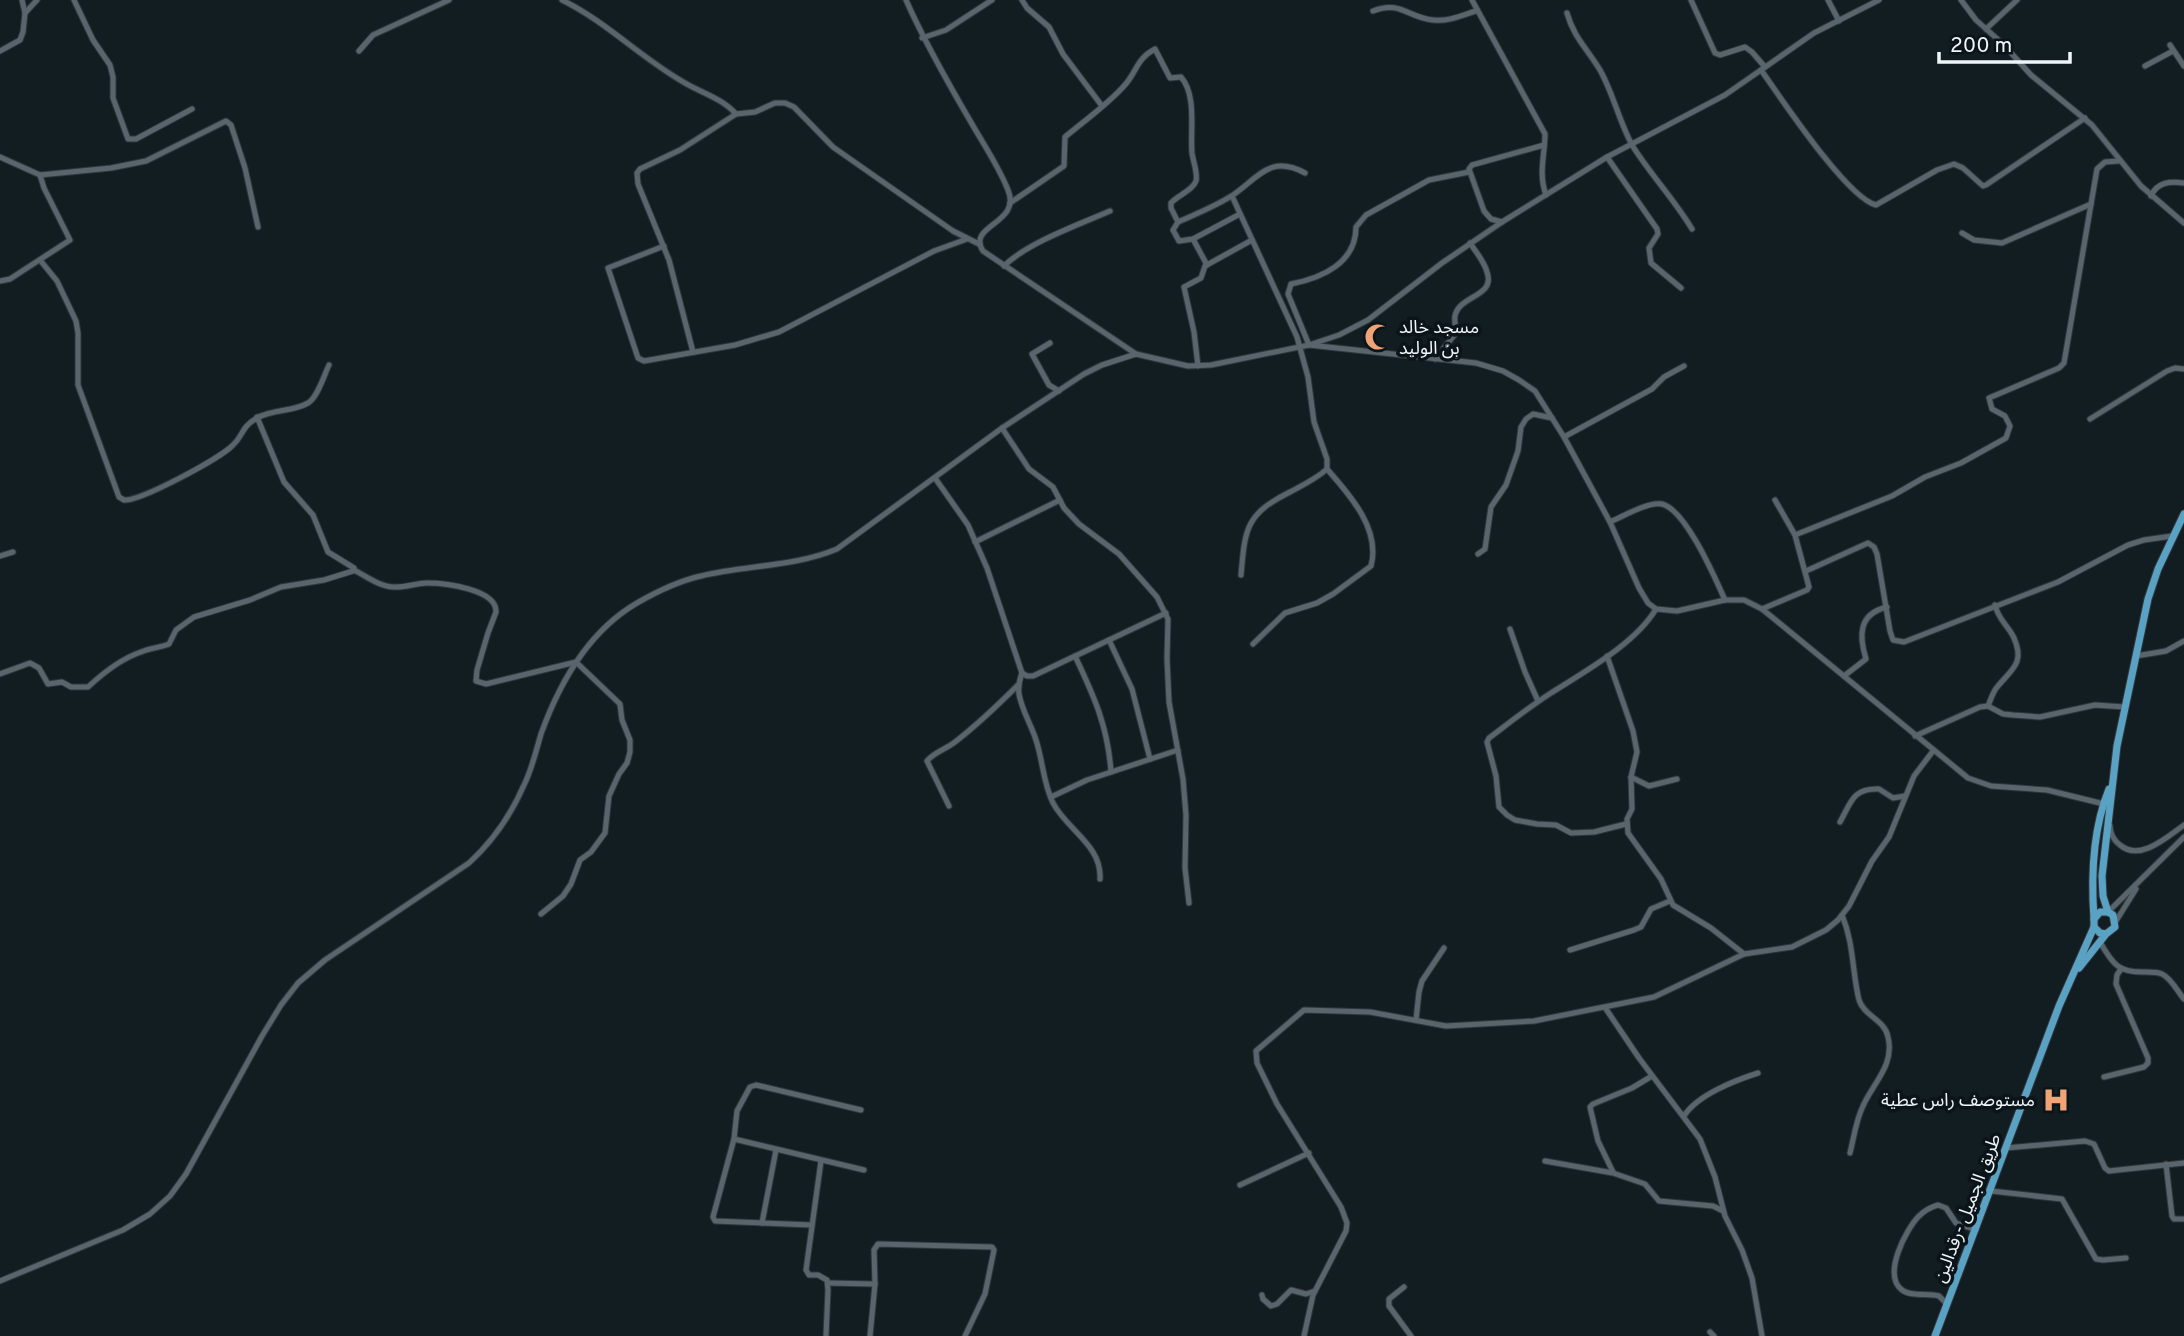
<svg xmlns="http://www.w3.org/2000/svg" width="2184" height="1336" viewBox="0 0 2184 1336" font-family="Overpass,'Noto Sans Arabic',sans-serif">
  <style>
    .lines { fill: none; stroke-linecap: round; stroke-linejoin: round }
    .minor-casing { stroke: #31373c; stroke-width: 7 }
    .major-casing { stroke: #31373c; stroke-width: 9 }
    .minor { stroke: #59656c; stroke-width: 5 }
    .major { stroke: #5aa2c3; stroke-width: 7 }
    .labels { text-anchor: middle; stroke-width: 7; stroke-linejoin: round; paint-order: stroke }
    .poi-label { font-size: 18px; fill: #eff6fa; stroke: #0a1419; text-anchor: start }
    .street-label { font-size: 18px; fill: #eff6fa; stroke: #0a1419 }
  </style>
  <rect width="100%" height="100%" fill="#121d22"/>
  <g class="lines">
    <g class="minor-casing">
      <g id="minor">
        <polyline points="22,0 25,13"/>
        <polyline points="74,0 93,40 110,65 113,77 113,98 128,139 136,139 192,109"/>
        <path d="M562,0C605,21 639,56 680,80C698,92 721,97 736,114L755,112L775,103H785L794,107L833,147L953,231L979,244"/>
        <path d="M906,0C925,43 948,83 972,124C984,145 999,167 1008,190C1022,224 966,225 983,251L1136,354"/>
        <polyline points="1022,0 1027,8 1049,27 1063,54 1102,106"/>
        <path d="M1472,0L1545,134C1545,155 1538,173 1546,195"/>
        <polyline points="1691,0 1715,53 1720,55 1745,47 1752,52 1765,67"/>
        <polyline points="1828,0 1839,21"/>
        <polyline points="1961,0 1976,20 2003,44 2031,75 2092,125 2141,186 2184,223"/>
        <path d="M1373,11C1401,0 1408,18 1433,20C1448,22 1463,15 1476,11"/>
        <path d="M1567,13C1573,36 1588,50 1600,70C1613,93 1619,121 1632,145C1650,174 1674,199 1692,229"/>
        <polyline points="1986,29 2017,0"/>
        <polyline points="922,38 946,30 992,0"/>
        <polyline points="2170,45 2184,66"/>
        <polyline points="0,51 20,40 23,32 25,13 37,0"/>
        <polyline points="359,51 373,35 449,0"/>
        <polyline points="2145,66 2173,51"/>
        <path d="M1761,70C1781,98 1847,198 1876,205L1937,170L1954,164L1963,168L1983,186L1986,185L2085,118"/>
        <polyline points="0,157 40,175 111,168 146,161 226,121 231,125 245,168 258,227"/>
        <polyline points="1607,157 1657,229 1658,234 1649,248 1651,263 1681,288"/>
        <path d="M1469,172L1429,180L1366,215L1356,227C1356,263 1322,278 1291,284L1288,294L1309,345L1476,363L1503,371L1519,380L1535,391L1564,437L1610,522L1639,588L1648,603L1656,609L1677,611L1725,600H1744L1762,609L1778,622L1968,778L1991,786L2047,790L2104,804"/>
        <path d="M1232,196L1297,337L1308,377L1314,422L1327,459V469C1316,479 1303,485 1290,492C1246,514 1245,528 1241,575"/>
        <path d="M2151,196C2157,182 2170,181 2184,183"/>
        <path d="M1010,203L1064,166L1065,137C1084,121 1107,105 1124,86C1137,72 1136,59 1155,49L1170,78L1181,77C1197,95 1190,131 1192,153C1193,161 1198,173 1196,181C1193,190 1177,196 1171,203V208L1178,222"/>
        <path d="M1240,214L1193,239L1179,241L1173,230L1178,222C1196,214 1216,206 1233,195C1258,178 1270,154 1305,173"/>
        <polyline points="1502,222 1491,219 1484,211 1469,169 1472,165 1544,145"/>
        <polyline points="1962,233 1974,240 2002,243 2091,204"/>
        <polyline points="1193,239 1207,265"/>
        <polyline points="664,246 608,268 638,358 644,361 735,345 779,332 934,251 967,239"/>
        <path d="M40,260L57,281L76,321L78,333V385L119,497L124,500C139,502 221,458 233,445C244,435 240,428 257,418C272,409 293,412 308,403C318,397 324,375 329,365"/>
        <path d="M1004,266C1027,243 1080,224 1110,211"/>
        <polyline points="0,281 10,279 70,240 44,188 40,175"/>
        <polyline points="1050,343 1032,354 1049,385 1059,391"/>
        <polyline points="693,352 669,260 638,184 637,173 640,169 680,150 736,114"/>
        <path d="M1435,359L1456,333C1456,328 1454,321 1455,316C1459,295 1496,297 1487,272C1484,261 1476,252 1470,243"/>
        <polyline points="1198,366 1194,332 1184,287 1201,278 1205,266 1252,240"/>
        <polyline points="2090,419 2167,371 2175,368 2184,369"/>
        <polyline points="1002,428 1029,469 1053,487 1064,508 1079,524 1119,554 1157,597 1168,619 1167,659 1169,702 1183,779 1186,815 1185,868 1189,903"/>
        <polyline points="1564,437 1652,389 1664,377 1684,366"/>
        <path d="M935,478L968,525L987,568L1022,673C1019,681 1018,686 1019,694C1022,711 1031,724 1036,740C1043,761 1043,783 1053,803C1067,830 1102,845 1100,879"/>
        <path d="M1610,522C1622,517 1649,501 1662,504C1686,510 1715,578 1725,600"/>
        <polyline points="1795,535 1892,496 1925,477 1961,463 2006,438 2010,426 2005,416 1992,409 1989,398 2059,368 2064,363 2097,169 2105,162 2119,161"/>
        <polyline points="975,542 1060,500"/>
        <polyline points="1478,554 1485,549 1491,507 1506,485 1518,451 1521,427 1526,419 1533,414 1552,418"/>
        <polyline points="0,556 13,552"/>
        <path d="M354,570C366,576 380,587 394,587C405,588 416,583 427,583C444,583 497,589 496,612L488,633L477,670L476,681L486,684L576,662L620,704L622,720L630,740V752L627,763L619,774L609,796L605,833L591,852L580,860L571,884L563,896L541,914"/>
        <polyline points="1806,571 1868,543 1874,547 1877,554 1890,631 1893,640 1904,642 2058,582 2128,545 2144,540 2172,536"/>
        <polyline points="1762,609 1807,590 1809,587 1795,535 1775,500"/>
        <polyline points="1510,629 1525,672 1538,701"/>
        <polyline points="1109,640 1132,689 1150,759"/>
        <path d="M1253,644L1285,613L1317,603L1333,594L1371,566C1381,529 1349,494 1327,469"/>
        <path d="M1075,656C1094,696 1108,727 1111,772"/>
        <polyline points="1607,656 1633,731 1637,752 1631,777 1632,809 1627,819 1628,833 1661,879 1673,905 1711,928 1744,954"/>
        <polyline points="2136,656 2166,651 2184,641"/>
        <polyline points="1022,673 1027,676 1033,676 1166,613"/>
        <path d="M0,674L30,663L39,668L48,684L62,682L71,687H88C102,674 123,658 141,652C150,648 159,648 169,644L176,630L194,617L250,600L281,587L324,580L353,571L354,568L328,552L313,515L284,482L257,417"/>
        <path d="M1844,676L1866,659C1859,636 1858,614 1887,607"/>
        <path d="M1988,706C1991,699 1993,691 1998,686C2012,669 2025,663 2014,638C2008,625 1999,621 1995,605"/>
        <polyline points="1915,736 1980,707 1988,706 2003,714 2013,715 2040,717 2095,705 2125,707"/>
        <polyline points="1631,777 1649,786 1677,779"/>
        <polyline points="1051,797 1087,780 1178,750"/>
        <path d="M949,806L927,761C933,753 946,749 955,742C977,725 998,705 1018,685"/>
        <path d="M1840,822C1851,803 1852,788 1879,789L1893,798L1905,796"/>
        <path d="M1626,824L1594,832L1571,833L1556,825L1537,824L1515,820L1507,815L1499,807L1496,776L1487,742L1489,738C1509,723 1529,707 1551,693C1584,672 1635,644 1656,609"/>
        <path d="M2110,826C2110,833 2114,841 2120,845C2140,862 2167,837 2184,825"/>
        <polyline points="2108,912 2184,837"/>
        <path d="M1842,915C1854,944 1852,971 1859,1000C1864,1016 1885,1020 1888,1037C1895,1065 1873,1083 1863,1106C1856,1120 1854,1137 1850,1153"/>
        <polyline points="2116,921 2136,889"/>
        <path d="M2100,942C2113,965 2119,973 2146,972C2152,972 2158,972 2162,974C2171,978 2178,992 2184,999"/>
        <polyline points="1570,950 1634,930 1641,927 1651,909 1670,901"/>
        <polyline points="1606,1009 1639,1058 1700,1139 1715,1177 1725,1216 1742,1250 1752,1278 1762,1336"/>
        <polyline points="1416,1020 1419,992 1422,981 1444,948"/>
        <polyline points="2104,1077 2144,1067 2148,1063 2148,1058 2116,984 2117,975 2121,969"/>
        <path d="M1684,1116C1697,1095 1736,1080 1758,1073"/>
        <polyline points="734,1139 864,1170"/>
        <polyline points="2006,1148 2085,1141 2094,1144 2105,1168 2109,1171 2184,1163"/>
        <polyline points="821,1161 806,1270 809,1275 818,1275 827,1280 828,1290 826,1336"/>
        <polyline points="1545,1161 1613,1173 1645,1184 1659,1201 1713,1206 1723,1211"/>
        <polyline points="2166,1164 2172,1216 2174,1219 2184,1219"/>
        <polyline points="1613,1172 1598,1141 1590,1107 1593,1104 1632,1088 1652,1076"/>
        <polyline points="1240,1185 1309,1153"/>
        <polyline points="1991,1191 2062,1199 2096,1259 2103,1260 2126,1258"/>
        <polyline points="762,1223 776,1150"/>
        <polyline points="812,1225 715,1221 713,1217 734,1139 737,1111 750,1087 756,1085 861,1110"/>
        <path d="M0,1281L123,1230L150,1214L170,1196L186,1174L262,1036L281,1005L298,983L325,960L469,863C493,841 511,815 524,785C532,769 536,751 541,734C559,684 589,631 637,603C656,592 679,581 701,576C746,565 794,567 837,549L1002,428L1084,374L1102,365L1136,354L1188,366L1211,365L1309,345L1339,335L1368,320L1442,263L1502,222L1607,157L1725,95L1814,33L1879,0"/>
        <polyline points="828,1283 875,1284"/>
        <polyline points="1404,1287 1389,1299 1389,1306 1411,1336"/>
        <polyline points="1262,1295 1263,1299 1271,1306 1277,1304 1291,1290 1306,1294 1315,1291"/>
        <path d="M1947,1304L1939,1296C1928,1293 1911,1297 1902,1290C1882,1275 1906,1229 1919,1216C1924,1211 1931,1207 1938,1205L1946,1208L1956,1223L1976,1230"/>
        <polyline points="1710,1332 1714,1336"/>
        <polyline points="870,1336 875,1284 874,1250 878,1244 992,1247 994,1250 985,1294 965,1336"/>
        <polyline points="1304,1336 1313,1295 1346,1231 1347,1223 1341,1207 1277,1104 1257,1063 1256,1051 1304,1010 1370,1012 1446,1026 1534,1021 1654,997 1744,954 1792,947 1826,930 1838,920 1849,906 1872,861 1889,837 1914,776 1933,751"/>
      </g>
    </g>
    <g class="major-casing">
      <g id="major">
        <polyline points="2108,912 2103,896 2102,876 2117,746 2148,599 2158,569 2184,514"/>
        <path d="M2094,919C2091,877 2093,828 2109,789"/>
        <polyline points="2079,968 2106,934 2115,927 2113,915 2108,912 2100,912 2094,919 2094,927 2100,933 2106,934"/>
        <polyline points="1935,1336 2059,1006 2094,927"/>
      </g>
    </g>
    <use href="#minor" class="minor"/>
    <use href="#major" class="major"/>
  </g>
  <defs>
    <g id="mosque-bare" transform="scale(2.1)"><path d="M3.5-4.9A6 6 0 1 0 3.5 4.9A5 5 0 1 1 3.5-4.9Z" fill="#efa377" stroke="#0a1419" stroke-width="2.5" paint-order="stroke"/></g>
    <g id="hospital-bare" transform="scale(2.1)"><path d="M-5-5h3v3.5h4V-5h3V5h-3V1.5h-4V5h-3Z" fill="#efa377" stroke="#0a1419" stroke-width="2.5" paint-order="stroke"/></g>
  </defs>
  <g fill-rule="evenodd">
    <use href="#mosque-bare" x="1378" y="337"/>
    <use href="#hospital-bare" x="2056" y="1100"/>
  </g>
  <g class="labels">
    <g class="poi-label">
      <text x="1399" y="333">مسجد خالد<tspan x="1399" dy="21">بن الوليد</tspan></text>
      <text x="2035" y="1106" text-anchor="end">مستوصف راس عطية</text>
    </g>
    <g class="street-label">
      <text transform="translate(1967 1208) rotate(-69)" y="6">طريق الجميل -رقدالين</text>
    </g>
  </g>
  <path d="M1939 52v10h131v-10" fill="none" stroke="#eff6fa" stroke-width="3.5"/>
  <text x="1950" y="52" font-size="21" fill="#eff6fa" stroke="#0a1419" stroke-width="5" paint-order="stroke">200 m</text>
</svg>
